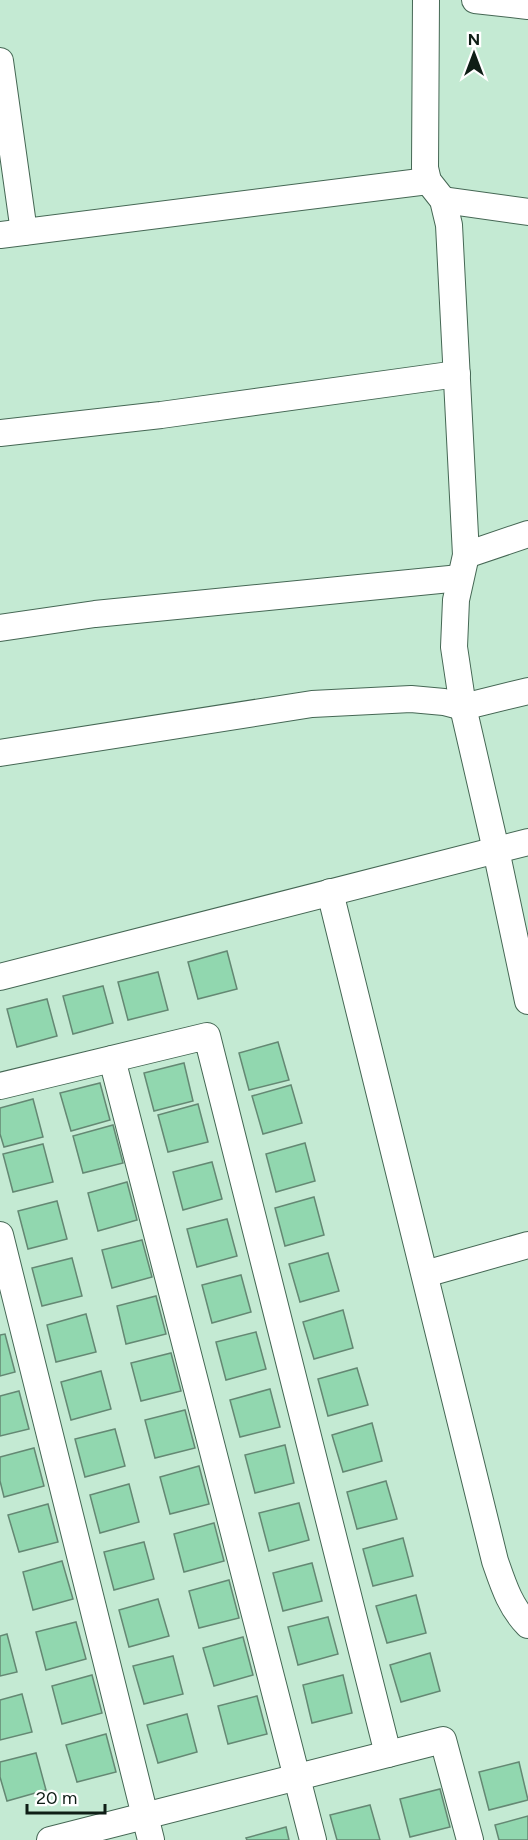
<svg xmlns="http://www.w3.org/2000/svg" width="528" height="1840" viewBox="0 0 528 1840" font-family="Figtree,sans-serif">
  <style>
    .building { fill: #91d7af; stroke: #648873; stroke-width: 1.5 }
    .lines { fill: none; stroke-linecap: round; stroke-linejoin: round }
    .minor-casing { stroke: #456754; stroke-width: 28 }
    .minor { stroke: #fff; stroke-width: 26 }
  </style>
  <rect width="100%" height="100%" fill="#c4ead3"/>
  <g class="building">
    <polygon points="227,951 237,989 198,999 188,962"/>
    <polygon points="158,972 168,1010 128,1020 118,982"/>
    <polygon points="103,986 113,1023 73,1034 63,996"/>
    <polygon points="47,999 57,1036 17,1047 7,1009"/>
    <polygon points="278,1042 289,1080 249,1090 239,1053"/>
    <polygon points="184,1063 193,1101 154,1111 144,1073"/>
    <polygon points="100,1083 110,1120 71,1131 60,1093"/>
    <polygon points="291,1085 302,1123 263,1134 252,1096"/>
    <polygon points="33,1099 43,1137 4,1147 0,1134 0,1108"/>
    <polygon points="198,1104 208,1142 168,1152 158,1115"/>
    <polygon points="113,1125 123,1163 83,1173 73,1136"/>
    <polygon points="305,1143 315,1181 276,1192 266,1154"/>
    <polygon points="43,1144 53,1182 13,1192 3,1154"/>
    <polygon points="212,1162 222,1199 183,1210 173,1172"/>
    <polygon points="127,1182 137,1220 98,1231 88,1193"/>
    <polygon points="314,1197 324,1235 285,1246 275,1208"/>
    <polygon points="57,1201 67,1239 28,1249 18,1211"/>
    <polygon points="227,1219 237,1256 197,1267 187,1229"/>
    <polygon points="142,1240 152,1277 112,1288 102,1250"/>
    <polygon points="328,1253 339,1291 300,1302 289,1264"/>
    <polygon points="72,1258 82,1296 42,1306 32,1268"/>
    <polygon points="241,1275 251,1312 212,1323 202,1285"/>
    <polygon points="156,1296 166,1334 126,1344 117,1306"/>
    <polygon points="343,1310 353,1348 314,1359 303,1322"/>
    <polygon points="86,1314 96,1352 56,1362 47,1325"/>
    <polygon points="256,1332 266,1369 226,1380 216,1342"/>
    <polygon points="5,1334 15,1372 0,1376 0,1335"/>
    <polygon points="171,1353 181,1391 141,1401 131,1363"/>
    <polygon points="357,1368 368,1405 328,1416 318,1379"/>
    <polygon points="101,1371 111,1409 71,1420 61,1382"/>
    <polygon points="270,1389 280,1427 240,1437 230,1400"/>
    <polygon points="19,1391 29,1429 0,1436 0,1396"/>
    <polygon points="185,1410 195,1448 155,1458 145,1420"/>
    <polygon points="372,1423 382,1461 343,1472 332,1435"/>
    <polygon points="115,1429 125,1466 85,1477 75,1439"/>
    <polygon points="285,1445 294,1483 255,1493 245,1455"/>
    <polygon points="34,1448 44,1486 4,1497 0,1481 0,1457"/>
    <polygon points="199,1466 209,1504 170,1514 160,1477"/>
    <polygon points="386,1481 397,1519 357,1529 347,1492"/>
    <polygon points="129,1484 139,1522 100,1533 90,1495"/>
    <polygon points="299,1503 309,1540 269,1551 259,1513"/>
    <polygon points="48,1504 58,1542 19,1552 8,1515"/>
    <polygon points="214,1523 224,1561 184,1572 174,1534"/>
    <polygon points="403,1538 413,1576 373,1586 363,1549"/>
    <polygon points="144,1542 154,1579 114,1590 104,1552"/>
    <polygon points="62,1561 73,1599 33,1610 23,1572"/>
    <polygon points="312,1563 322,1601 283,1611 273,1573"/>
    <polygon points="229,1580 239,1618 199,1628 189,1591"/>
    <polygon points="416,1595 426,1633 387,1643 376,1606"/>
    <polygon points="158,1599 169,1636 129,1647 119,1610"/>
    <polygon points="328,1617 338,1654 298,1665 288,1627"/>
    <polygon points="76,1622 86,1659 46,1670 36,1632"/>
    <polygon points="7,1634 17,1672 0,1676 0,1636"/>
    <polygon points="243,1637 253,1675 214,1686 203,1648"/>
    <polygon points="430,1653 440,1691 401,1702 390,1665"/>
    <polygon points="173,1656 183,1694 144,1704 133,1666"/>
    <polygon points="92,1675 102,1713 62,1724 52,1686"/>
    <polygon points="343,1675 352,1713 312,1723 303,1685"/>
    <polygon points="22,1694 32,1732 0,1740 0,1700"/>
    <polygon points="257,1696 267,1734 228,1744 218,1706"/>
    <polygon points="187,1714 197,1752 158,1763 147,1725"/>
    <polygon points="106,1734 116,1772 77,1782 66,1745"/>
    <polygon points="36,1753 46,1790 7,1801 0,1777 0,1762"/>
    <polygon points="519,1762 528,1800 489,1810 479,1772"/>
    <polygon points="440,1789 450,1827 410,1837 400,1799"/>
    <polygon points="370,1805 380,1840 337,1840 330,1815"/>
    <polygon points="528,1816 528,1840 499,1840 495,1825"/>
    <polygon points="286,1827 289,1840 247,1840 246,1838"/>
  </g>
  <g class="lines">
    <g class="minor-casing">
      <g id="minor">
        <polyline points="426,0 425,168 428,181 443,200 449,225 466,555 456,600 454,647 463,707 496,850 528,1001"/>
        <polyline points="475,0 528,6"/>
        <polyline points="0,61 24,232"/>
        <polyline points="443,200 528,212"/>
        <polyline points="0,235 428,181"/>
        <polyline points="0,433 161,415 457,374"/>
        <polyline points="466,555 528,534"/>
        <polyline points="0,628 95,614 460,578"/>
        <polyline points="0,753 312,704 411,699 444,702 463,707 528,691"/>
        <path d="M330,892L495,1561C503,1584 510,1607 528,1625"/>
        <polyline points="0,977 528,842"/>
        <polyline points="112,1059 313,1840"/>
        <polyline points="0,1086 207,1036 388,1754"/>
        <polyline points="0,1235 151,1840"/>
        <polyline points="425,1274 528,1245"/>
        <polyline points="50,1840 443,1740 470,1840"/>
      </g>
    </g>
    <use href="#minor" class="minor"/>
  </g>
  <g transform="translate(474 54)" stroke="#ffffff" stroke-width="4.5" paint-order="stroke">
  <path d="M0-4.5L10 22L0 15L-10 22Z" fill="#0f1e16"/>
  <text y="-9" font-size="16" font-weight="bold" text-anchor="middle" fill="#0f1e16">N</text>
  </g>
  <path d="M27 1804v9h78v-9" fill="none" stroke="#0f1e16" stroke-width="3"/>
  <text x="36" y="1804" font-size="18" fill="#0f1e16" stroke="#ffffff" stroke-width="4.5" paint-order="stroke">20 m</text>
</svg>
